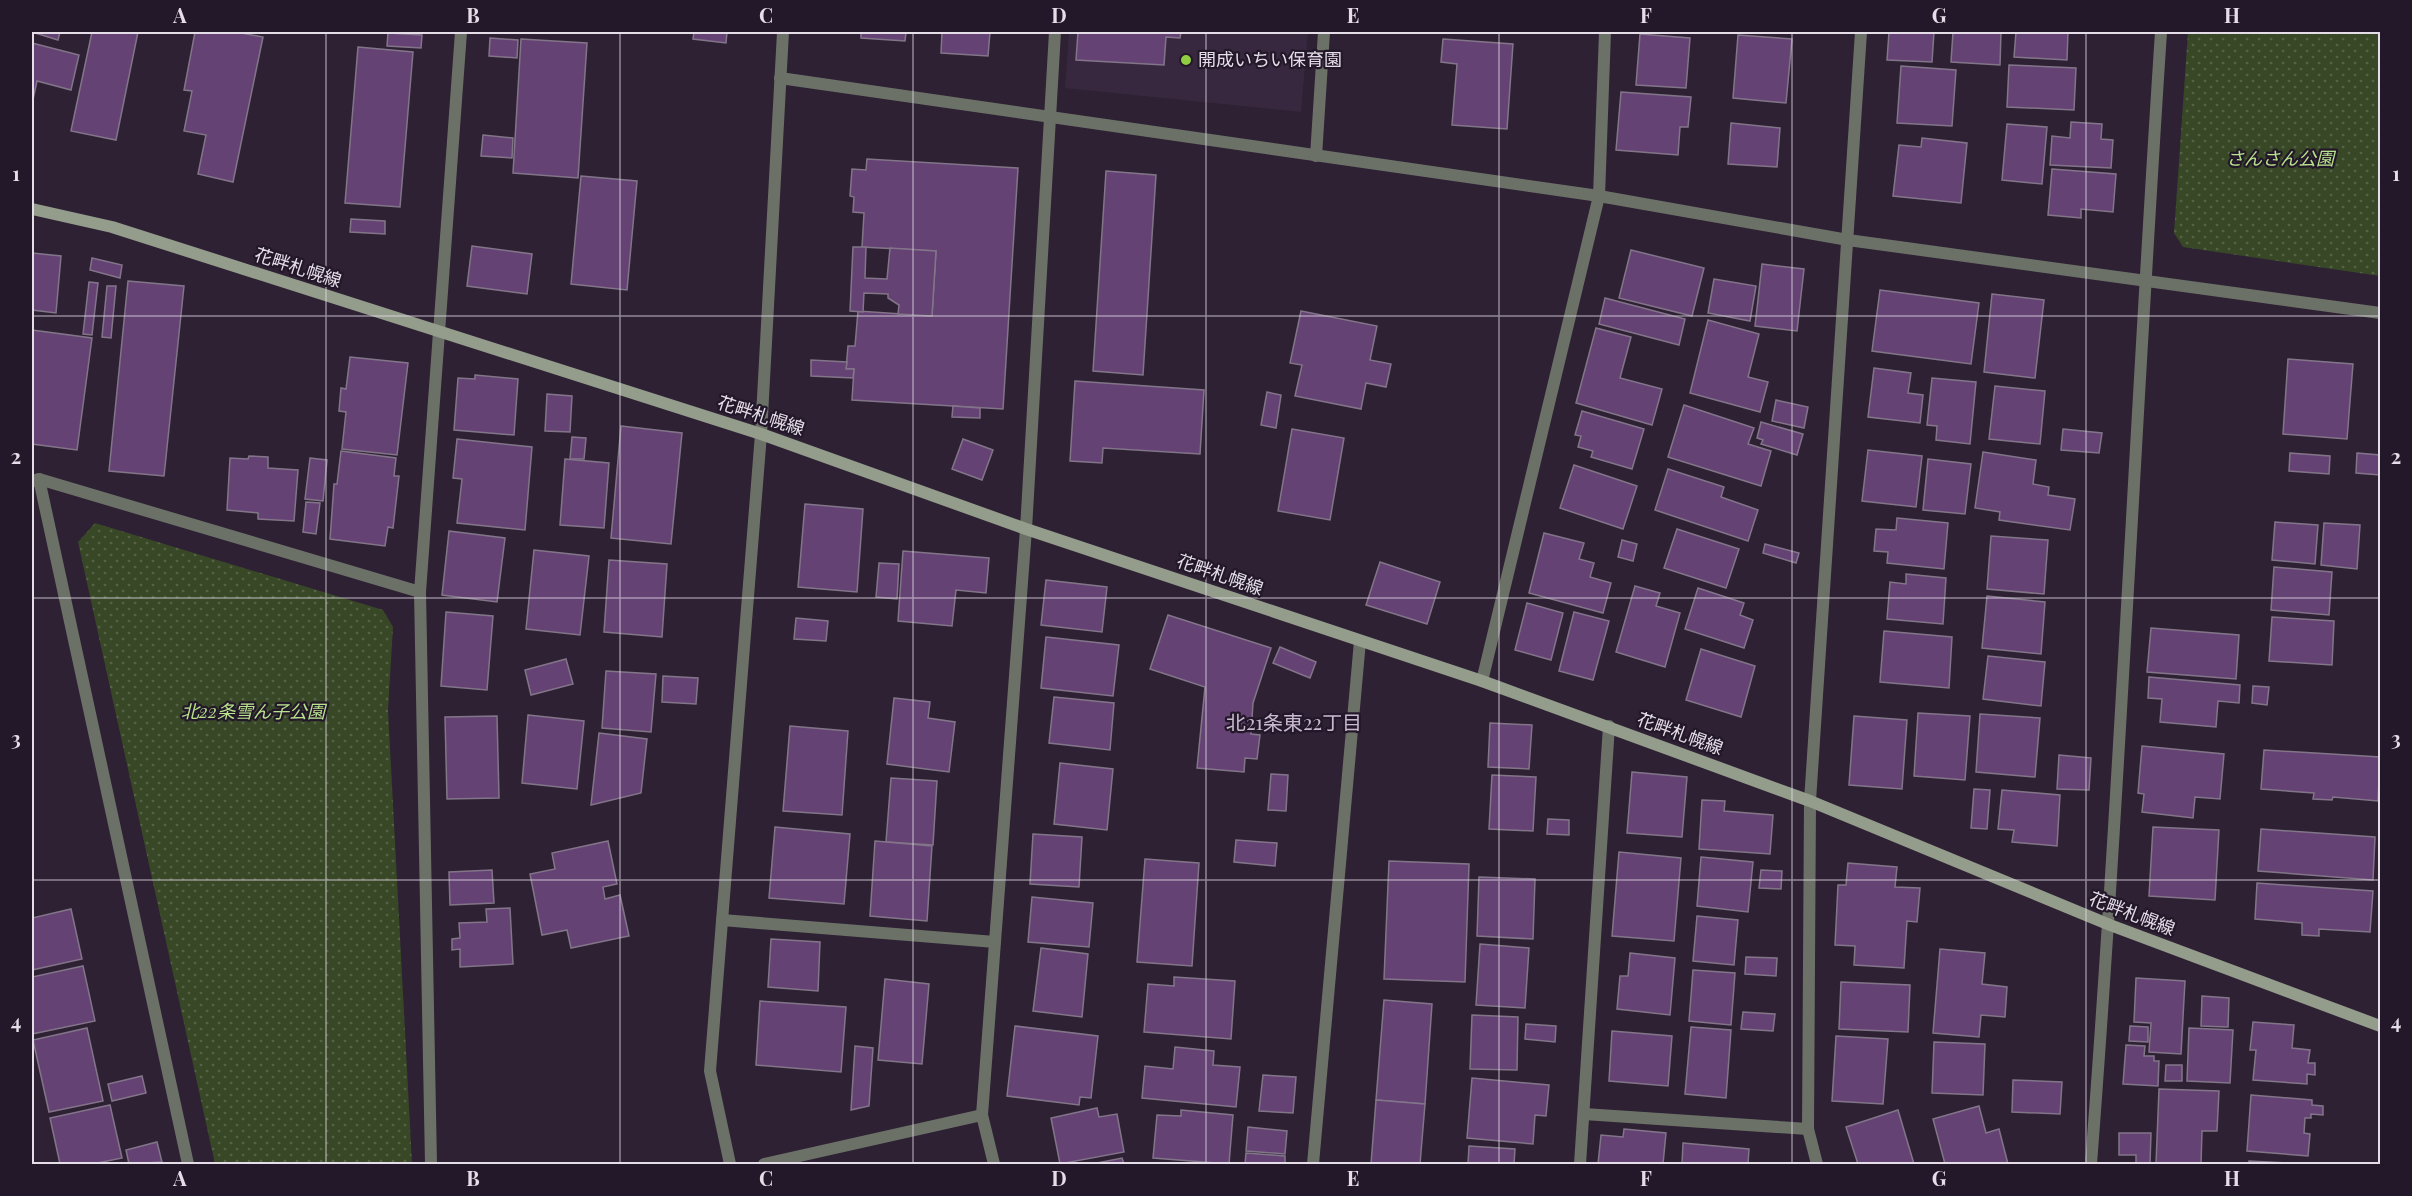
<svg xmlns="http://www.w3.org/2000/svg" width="2412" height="1196" viewBox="0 0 2412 1196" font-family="'Playfair Display','Noto Sans JP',serif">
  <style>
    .built { fill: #38283f }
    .park { fill: url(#park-dots) }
    .building { fill: #654274; stroke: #837589; stroke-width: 1.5 }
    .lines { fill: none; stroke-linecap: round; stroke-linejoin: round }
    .service { stroke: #6c7168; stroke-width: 12 }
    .minor { stroke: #6c7168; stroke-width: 12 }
    .secondary { stroke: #949c8c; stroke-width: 12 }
    .grid { fill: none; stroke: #e5dee9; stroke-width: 1.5; stroke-opacity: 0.55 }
    .poi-dot { fill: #91cd40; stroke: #231829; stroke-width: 2 }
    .labels { text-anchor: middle; stroke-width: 4.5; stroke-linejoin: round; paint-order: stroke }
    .poi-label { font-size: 18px; fill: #e5dee9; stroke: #231829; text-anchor: start }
    .park-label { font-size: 18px; font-style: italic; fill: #b8e28c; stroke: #231829 }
    .street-label { font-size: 18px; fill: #e5dee9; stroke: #231829 }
    .neighbourhood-label { font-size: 20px; fill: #c9b9d0; stroke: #231829 }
    .neatline { fill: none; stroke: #e5dee9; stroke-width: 2 }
    .grid-label { font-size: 20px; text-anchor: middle; font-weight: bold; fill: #e5dee9 }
  </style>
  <defs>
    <pattern id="park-dots" width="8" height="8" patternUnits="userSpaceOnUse" patternTransform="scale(1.5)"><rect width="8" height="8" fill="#384826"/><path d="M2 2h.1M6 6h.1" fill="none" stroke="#556246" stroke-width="1.8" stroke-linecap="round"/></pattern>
  </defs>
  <rect width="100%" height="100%" fill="#2d2133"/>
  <polygon class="built" points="1069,32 1308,32 1301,112 1065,88"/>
  <g class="park">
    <polygon points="2188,32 2380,32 2380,276 2183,247 2174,233"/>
    <polygon points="95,523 383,610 393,627 388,710 412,1164 215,1164 78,542"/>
  </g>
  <g class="building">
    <polygon points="32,32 60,32 58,40"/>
    <polygon points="92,32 138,32 116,140 71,131"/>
    <polygon points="195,32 236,32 263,37 233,182 198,174 206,135 184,131 192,91 184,90"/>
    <polygon points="694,32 727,32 726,43 693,39"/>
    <polygon points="861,32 906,32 905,41 861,38"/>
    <polygon points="942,32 990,32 988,56 941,53"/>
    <polygon points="1078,32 1181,32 1180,38 1166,37 1164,65 1076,60"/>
    <polygon points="1889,32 1934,32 1932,62 1887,60"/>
    <polygon points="1953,32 2001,32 2000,65 1951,62"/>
    <polygon points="2016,32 2068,32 2067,60 2014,57"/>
    <polygon points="388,33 422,35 421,48 387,46"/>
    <polygon points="1640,34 1690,38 1686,88 1636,85"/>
    <polygon points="1738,35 1792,39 1786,103 1733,98"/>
    <polygon points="490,38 518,40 517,58 489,56"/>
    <polygon points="521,39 587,43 578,178 513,173"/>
    <polygon points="1443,39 1513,44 1507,129 1452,125 1457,64 1441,62"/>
    <polygon points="32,43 79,55 71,90 37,81 32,104"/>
    <polygon points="358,47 413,52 400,207 345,203"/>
    <polygon points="2009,65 2076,68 2074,110 2007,107"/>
    <polygon points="1901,66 1956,70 1952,126 1897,123"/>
    <polygon points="1621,92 1691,97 1688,127 1680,127 1678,155 1616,150"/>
    <polygon points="2071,122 2102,124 2101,139 2113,140 2111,168 2050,165 2052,136 2070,138"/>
    <polygon points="1731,123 1780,128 1777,167 1728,164"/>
    <polygon points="2007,124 2047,127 2042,184 2002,180"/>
    <polygon points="483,135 513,138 512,158 481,156"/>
    <polygon points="1922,138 1967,143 1961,203 1893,196 1899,145 1921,147"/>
    <polygon points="867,159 1018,168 1003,409 852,400 854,369 846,369 848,346 855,346 858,311 932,316 936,251 862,247 864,213 853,212 854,197 850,196 852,169 866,170"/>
    <polygon points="2052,169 2116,174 2113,212 2081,209 2081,218 2048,215"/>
    <polygon points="1106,171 1156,175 1143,375 1093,371"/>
    <polygon points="581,176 637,181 627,290 571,284"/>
    <polygon points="351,219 385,221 385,234 350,232"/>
    <polygon points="472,246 532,254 527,294 467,286"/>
    <polygon points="853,247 866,247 865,278 887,279 890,248 936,251 932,316 898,314 899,305 888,298 888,294 864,293 863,312 850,311"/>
    <polygon points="1631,250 1704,268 1692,316 1619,298"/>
    <polygon points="32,253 61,256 56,313 32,310"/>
    <polygon points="92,258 122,265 120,278 90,270"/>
    <polygon points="1762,264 1804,269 1797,331 1755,326"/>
    <polygon points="1714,279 1756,286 1750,321 1708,313"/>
    <polygon points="128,281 184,286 164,476 109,471"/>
    <polygon points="89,282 98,283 92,335 83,334"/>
    <polygon points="107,286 116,286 111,338 102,337"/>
    <polygon points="1880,290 1979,303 1971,364 1872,351"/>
    <polygon points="1992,294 2044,300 2035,378 1984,372"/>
    <polygon points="1605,298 1685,319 1679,345 1599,324"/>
    <polygon points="1301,311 1377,326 1370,360 1391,364 1386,387 1366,383 1361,409 1295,396 1302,365 1290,363"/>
    <polygon points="1708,320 1759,334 1748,377 1768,382 1760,412 1690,393"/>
    <polygon points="1596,328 1631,337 1620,378 1662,389 1652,425 1576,403"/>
    <polygon points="32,330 92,338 77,450 32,444"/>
    <polygon points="350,357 408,363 397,455 342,449 346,412 339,411 341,388 346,389"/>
    <polygon points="2288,359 2353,364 2347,439 2283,434"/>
    <polygon points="811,360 847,362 846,369 854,369 853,378 811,376"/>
    <polygon points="1874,368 1911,373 1908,393 1923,395 1920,423 1868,417"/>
    <polygon points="475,375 518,379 514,435 454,430 458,378 475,379"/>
    <polygon points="1932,378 1976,382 1970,444 1936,440 1937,426 1927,425"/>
    <polygon points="1075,381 1204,390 1200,454 1103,448 1102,463 1070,461"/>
    <polygon points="1995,386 2045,391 2040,444 1989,439"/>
    <polygon points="1267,392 1281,395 1276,428 1261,425"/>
    <polygon points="547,394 572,396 570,432 545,431"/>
    <polygon points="1776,400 1808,407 1804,428 1772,421"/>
    <polygon points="1684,405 1754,428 1748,444 1771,451 1761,486 1668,457"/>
    <polygon points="953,406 980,408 980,418 952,417"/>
    <polygon points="1582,411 1644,429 1632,469 1591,457 1593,451 1578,447 1581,436 1575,435"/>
    <polygon points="1761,422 1803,434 1797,455 1761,444 1763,440 1757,438"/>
    <polygon points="621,426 682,433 671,544 611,538"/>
    <polygon points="1292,429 1344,438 1330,520 1278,511"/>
    <polygon points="2063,429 2102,433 2099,453 2061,450"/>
    <polygon points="572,437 586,438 584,459 570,459"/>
    <polygon points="457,439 532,447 525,530 457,523 462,479 453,478"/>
    <polygon points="963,439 993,450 982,480 952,469"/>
    <polygon points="1868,450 1922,456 1916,507 1862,501"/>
    <polygon points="341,451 396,458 394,476 399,476 393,528 388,527 385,546 330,539 334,484 337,484"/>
    <polygon points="1983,452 2036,460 2033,484 2049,487 2048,495 2075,499 2070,530 1999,520 2000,512 1975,508"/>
    <polygon points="2290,453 2330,456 2329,474 2289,471"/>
    <polygon points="2357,453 2380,455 2380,475 2356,473"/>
    <polygon points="249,456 268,457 268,468 298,470 294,521 258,519 258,513 227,510 230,458 248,459"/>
    <polygon points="310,458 327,460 323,501 305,499"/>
    <polygon points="565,459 609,463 604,528 560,525"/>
    <polygon points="1928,459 1971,464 1965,514 1923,510"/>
    <polygon points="1574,465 1637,486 1623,529 1560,508"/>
    <polygon points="1668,469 1724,487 1721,497 1758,510 1748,541 1655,510"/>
    <polygon points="306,502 320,503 316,534 303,532"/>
    <polygon points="805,504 863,509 857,592 798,587"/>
    <polygon points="1897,518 1948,523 1944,569 1887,563 1888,552 1874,551 1876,529 1896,530"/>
    <polygon points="2275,522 2318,525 2315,564 2272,560"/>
    <polygon points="2324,523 2360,525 2357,569 2321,565"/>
    <polygon points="1677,529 1739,549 1726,588 1664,568"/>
    <polygon points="449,531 505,538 497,602 442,595"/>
    <polygon points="1544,533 1584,543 1579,559 1594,563 1590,577 1611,583 1603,613 1529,593"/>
    <polygon points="1991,536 2048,540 2044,594 1987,589"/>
    <polygon points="1622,540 1637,544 1633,561 1618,557"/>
    <polygon points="1765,544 1799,553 1796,563 1763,553"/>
    <polygon points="534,550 589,556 580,635 526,629"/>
    <polygon points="903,551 989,558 986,593 956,590 952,626 898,621"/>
    <polygon points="609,560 667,564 662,637 604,632"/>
    <polygon points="1380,562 1440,582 1427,624 1366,605"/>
    <polygon points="879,563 899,564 897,599 876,597"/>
    <polygon points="2274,567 2332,572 2329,615 2271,610"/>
    <polygon points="1906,574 1946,578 1943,624 1887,619 1890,582 1906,584"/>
    <polygon points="1046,580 1107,587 1102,632 1041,625"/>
    <polygon points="1635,586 1660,593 1656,606 1680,613 1665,667 1616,652"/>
    <polygon points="1698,588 1744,603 1740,615 1753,620 1744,648 1685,629"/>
    <polygon points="1987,596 2045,602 2041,654 1982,648"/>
    <polygon points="1527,603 1563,613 1551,660 1515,650"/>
    <polygon points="446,612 493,616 487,690 441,686"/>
    <polygon points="1574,612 1609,621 1593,680 1559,671"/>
    <polygon points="1168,615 1271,648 1253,703 1251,734 1260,735 1257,759 1245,758 1244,772 1197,768 1205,687 1150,669"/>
    <polygon points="2272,617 2334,621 2332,665 2269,661"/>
    <polygon points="796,618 828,621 826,641 794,639"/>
    <polygon points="2151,628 2239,635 2236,679 2147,672"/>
    <polygon points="1884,631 1952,637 1949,688 1880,682"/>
    <polygon points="1046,637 1119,645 1113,696 1041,688"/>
    <polygon points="1280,647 1316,662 1310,678 1273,663"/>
    <polygon points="1701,649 1755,666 1741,717 1686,700"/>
    <polygon points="1988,656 2045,662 2041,706 1983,699"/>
    <polygon points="566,659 573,684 531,695 525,670"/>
    <polygon points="606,671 656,674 651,732 602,728"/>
    <polygon points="663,676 698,678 696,704 662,702"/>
    <polygon points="2149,677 2240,685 2239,703 2218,701 2216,727 2160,722 2162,699 2148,698"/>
    <polygon points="2253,686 2269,687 2267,705 2252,703"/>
    <polygon points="1054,697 1114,703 1110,750 1049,743"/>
    <polygon points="894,698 930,702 928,718 955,722 949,772 887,764"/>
    <polygon points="1918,713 1970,716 1965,780 1914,776"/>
    <polygon points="1980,714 2040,718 2035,777 1976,772"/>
    <polygon points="528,715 584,721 577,789 522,783"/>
    <polygon points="497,716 499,798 447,799 445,717"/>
    <polygon points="1854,716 1907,720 1902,789 1849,785"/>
    <polygon points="1490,723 1532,725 1529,769 1488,767"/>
    <polygon points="790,726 848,731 842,815 783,811"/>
    <polygon points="599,733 647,739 641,793 591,805"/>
    <polygon points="2142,746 2224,754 2220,799 2195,797 2193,818 2142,812 2144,794 2138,793"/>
    <polygon points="2264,750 2380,757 2378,801 2333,797 2332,800 2313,799 2314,793 2261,789"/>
    <polygon points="2059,755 2091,758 2089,790 2057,789"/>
    <polygon points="1060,763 1113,769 1107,830 1054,824"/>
    <polygon points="1632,772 1687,777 1682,837 1627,833"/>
    <polygon points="1271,774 1288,775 1286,811 1268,810"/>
    <polygon points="1492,775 1536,777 1533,831 1489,829"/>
    <polygon points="891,778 937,781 933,845 886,842"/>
    <polygon points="1974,789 1990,790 1987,829 1971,828"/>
    <polygon points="2002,790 2060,795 2057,846 2012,842 2014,830 1998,829"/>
    <polygon points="1702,800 1725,801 1724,811 1773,815 1770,854 1699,849"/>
    <polygon points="1548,819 1569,820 1569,835 1547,834"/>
    <polygon points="775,827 850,834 844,904 769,898"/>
    <polygon points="2153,827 2219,830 2215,900 2149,896"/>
    <polygon points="2261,829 2375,837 2373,880 2258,871"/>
    <polygon points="1033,834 1082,837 1079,887 1030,884"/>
    <polygon points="1236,840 1277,843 1275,866 1234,862"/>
    <polygon points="608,841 617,884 603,887 605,899 620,895 629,936 571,948 567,930 542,935 530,874 555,869 552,853"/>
    <polygon points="875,841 932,846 927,921 870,916"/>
    <polygon points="1619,852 1681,858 1674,941 1612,936"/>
    <polygon points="1701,857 1753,862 1748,912 1697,906"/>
    <polygon points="1145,859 1199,863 1192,966 1137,962"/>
    <polygon points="1389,861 1469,864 1465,982 1384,979"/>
    <polygon points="1848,863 1897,867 1895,887 1920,888 1917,922 1907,921 1904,968 1854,965 1855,946 1835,945 1838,885 1846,885"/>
    <polygon points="492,870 494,903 450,905 449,872"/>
    <polygon points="1761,870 1782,871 1781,889 1759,888"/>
    <polygon points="1479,877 1535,879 1533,939 1477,936"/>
    <polygon points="2257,883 2373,891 2370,932 2319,929 2319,936 2302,935 2302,923 2255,919"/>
    <polygon points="1032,897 1093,903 1089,947 1028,942"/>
    <polygon points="510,908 513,964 460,967 460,949 452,950 452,939 460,938 459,923 487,922 486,909"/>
    <polygon points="71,909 82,959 32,970 32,918"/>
    <polygon points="1697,916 1738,920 1734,965 1693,961"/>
    <polygon points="771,939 820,942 818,991 768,987"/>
    <polygon points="1480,944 1529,948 1525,1008 1476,1005"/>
    <polygon points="1041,948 1088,954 1082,1017 1033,1011"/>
    <polygon points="1940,949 1985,953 1982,984 2007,987 2005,1017 1981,1015 1979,1037 1933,1033"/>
    <polygon points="1630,953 1675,958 1670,1015 1617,1009 1620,976 1628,976"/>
    <polygon points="1746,957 1777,958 1776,976 1745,974"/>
    <polygon points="83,966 95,1021 32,1034 32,977"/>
    <polygon points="1693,970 1735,973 1731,1025 1689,1021"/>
    <polygon points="1174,977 1235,981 1231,1039 1144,1032 1148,984 1174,986"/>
    <polygon points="2136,978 2185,981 2181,1054 2149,1052 2151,1023 2134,1022"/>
    <polygon points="885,979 929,984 922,1064 878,1060"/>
    <polygon points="1841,982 1910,985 1908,1032 1839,1029"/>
    <polygon points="2202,996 2229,998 2228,1027 2201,1026"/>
    <polygon points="1384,1000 1432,1004 1425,1104 1376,1100"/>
    <polygon points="760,1001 846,1007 841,1072 756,1065"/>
    <polygon points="1743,1012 1775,1014 1773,1031 1741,1029"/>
    <polygon points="1472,1015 1518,1017 1517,1070 1470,1069"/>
    <polygon points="2253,1022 2294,1025 2292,1048 2310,1050 2308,1063 2315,1063 2315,1075 2307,1074 2307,1084 2253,1080 2256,1050 2250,1050"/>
    <polygon points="1526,1024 1556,1026 1555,1042 1525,1039"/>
    <polygon points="1015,1026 1098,1036 1091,1098 1080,1097 1079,1105 1007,1096"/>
    <polygon points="2130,1026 2148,1027 2148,1042 2129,1041"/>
    <polygon points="1691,1027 1731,1030 1726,1098 1685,1094"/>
    <polygon points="87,1028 103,1101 49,1112 33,1040"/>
    <polygon points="2189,1028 2233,1030 2230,1083 2187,1081"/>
    <polygon points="1612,1031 1672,1036 1668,1086 1609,1081"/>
    <polygon points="1836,1036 1888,1039 1883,1104 1832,1101"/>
    <polygon points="1934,1042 1985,1044 1983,1095 1932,1093"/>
    <polygon points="2126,1045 2145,1046 2144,1056 2154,1056 2154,1061 2159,1061 2158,1086 2123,1084"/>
    <polygon points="855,1046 873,1048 869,1106 851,1110"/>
    <polygon points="1175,1047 1214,1051 1213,1065 1240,1067 1236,1107 1142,1098 1145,1066 1173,1069"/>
    <polygon points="2166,1065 2182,1065 2182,1081 2165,1081"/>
    <polygon points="1263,1075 1296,1077 1293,1113 1259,1111"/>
    <polygon points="142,1076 146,1093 112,1101 108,1084"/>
    <polygon points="1472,1078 1549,1085 1546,1116 1535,1115 1533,1144 1467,1138"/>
    <polygon points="2013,1080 2062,1082 2060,1114 2012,1112"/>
    <polygon points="2159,1089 2219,1091 2217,1131 2202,1131 2201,1164 2156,1164"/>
    <polygon points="2251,1095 2312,1100 2312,1105 2323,1106 2323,1115 2311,1114 2311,1118 2305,1118 2304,1133 2310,1134 2308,1156 2247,1151"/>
    <polygon points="1376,1100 1425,1104 1420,1164 1371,1164"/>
    <polygon points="110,1105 122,1158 93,1164 60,1164 50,1118"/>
    <polygon points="1979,1106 1986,1133 1999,1129 2008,1164 1945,1164 1933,1119"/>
    <polygon points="1097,1108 1099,1117 1117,1114 1124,1152 1060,1164 1051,1118"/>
    <polygon points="1181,1110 1233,1115 1229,1164 1153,1158 1157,1115 1181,1116"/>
    <polygon points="1898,1110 1914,1164 1858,1164 1846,1127"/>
    <polygon points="1248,1127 1287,1131 1285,1154 1246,1151"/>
    <polygon points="1624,1129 1666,1133 1663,1164 1598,1164 1601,1135 1623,1137"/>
    <polygon points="2119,1133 2151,1133 2150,1164 2136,1164 2136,1155 2119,1155"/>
    <polygon points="157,1142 162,1162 129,1164 126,1150"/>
    <polygon points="1683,1143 1749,1149 1748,1164 1682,1164"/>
    <polygon points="1469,1146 1515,1149 1514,1164 1468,1164"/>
    <polygon points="1246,1153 1285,1156 1285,1164 1245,1164"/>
    <polygon points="1122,1158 1124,1164 1092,1164"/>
    <polygon points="2249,1161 2306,1164 2248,1164"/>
  </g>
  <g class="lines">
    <polyline class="service" points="722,920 995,942"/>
    <g class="minor">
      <polyline points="780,78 1599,196 1848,240 2380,313"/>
      <polyline points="1316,156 1324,32"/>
      <polyline points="39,479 188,1164"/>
      <polyline points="33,481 39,479 420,592"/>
      <polyline points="1482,681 1599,196 1605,32"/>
      <polyline points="1584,1114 1808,1129"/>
      <polyline points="431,1164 420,592 461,32"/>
      <polyline points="730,1164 710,1071 761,434 783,32"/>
      <polyline points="764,1164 982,1115"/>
      <polyline points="994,1164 982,1115 1026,529 1055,32"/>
      <polyline points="1313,1164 1360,641"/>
      <polyline points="1580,1164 1609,726"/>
      <polyline points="1817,1164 1808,1129 1810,801 1861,32"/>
      <path d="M2091,1164C2120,787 2136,409 2161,32"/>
    </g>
    <polyline class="secondary" points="32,209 112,227 761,434 1026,529 1482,681 1810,801 2110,925 2380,1026"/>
  </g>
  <path class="grid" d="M326,32V1164M620,32V1164M913,32V1164M1206,32V1164M1499,32V1164M1792,32V1164M2086,32V1164M32,316H2380M32,598H2380M32,880H2380"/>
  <circle class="poi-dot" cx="1186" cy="60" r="6"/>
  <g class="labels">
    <g class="poi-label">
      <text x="1198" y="66">開成いちい保育園</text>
    </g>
    <g class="park-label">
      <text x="2280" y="165">さんさん公園</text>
      <text x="253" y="718">北22条雪ん子公園</text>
    </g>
    <g class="street-label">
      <text transform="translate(298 268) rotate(18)" y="6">花畔札幌線</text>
      <text transform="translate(761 416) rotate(18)" y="6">花畔札幌線</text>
      <text transform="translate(1220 575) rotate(19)" y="6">花畔札幌線</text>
      <text transform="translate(1680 734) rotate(20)" y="6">花畔札幌線</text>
      <text transform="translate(2132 914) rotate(21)" y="6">花畔札幌線</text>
    </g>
    <g class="neighbourhood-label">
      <text x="1294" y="730">北21条東22丁目</text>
    </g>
  </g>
  <rect width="2412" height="1196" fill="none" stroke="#231829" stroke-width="66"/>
  <rect x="33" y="33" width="2346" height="1130" class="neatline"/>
  <g class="grid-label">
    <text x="180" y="23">A</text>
    <text x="473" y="23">B</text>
    <text x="766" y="23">C</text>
    <text x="1059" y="23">D</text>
    <text x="1353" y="23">E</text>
    <text x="1646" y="23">F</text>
    <text x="1939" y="23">G</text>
    <text x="2232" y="23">H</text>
    <text x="16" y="181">1</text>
    <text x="2396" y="181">1</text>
    <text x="16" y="464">2</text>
    <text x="2396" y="464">2</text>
    <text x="16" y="746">3</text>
    <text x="2396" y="746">3</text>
    <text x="16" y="1029">4</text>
    <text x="2396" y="1029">4</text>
    <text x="180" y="1186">A</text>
    <text x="473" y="1186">B</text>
    <text x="766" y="1186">C</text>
    <text x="1059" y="1186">D</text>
    <text x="1353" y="1186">E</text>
    <text x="1646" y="1186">F</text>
    <text x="1939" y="1186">G</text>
    <text x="2232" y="1186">H</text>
  </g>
</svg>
